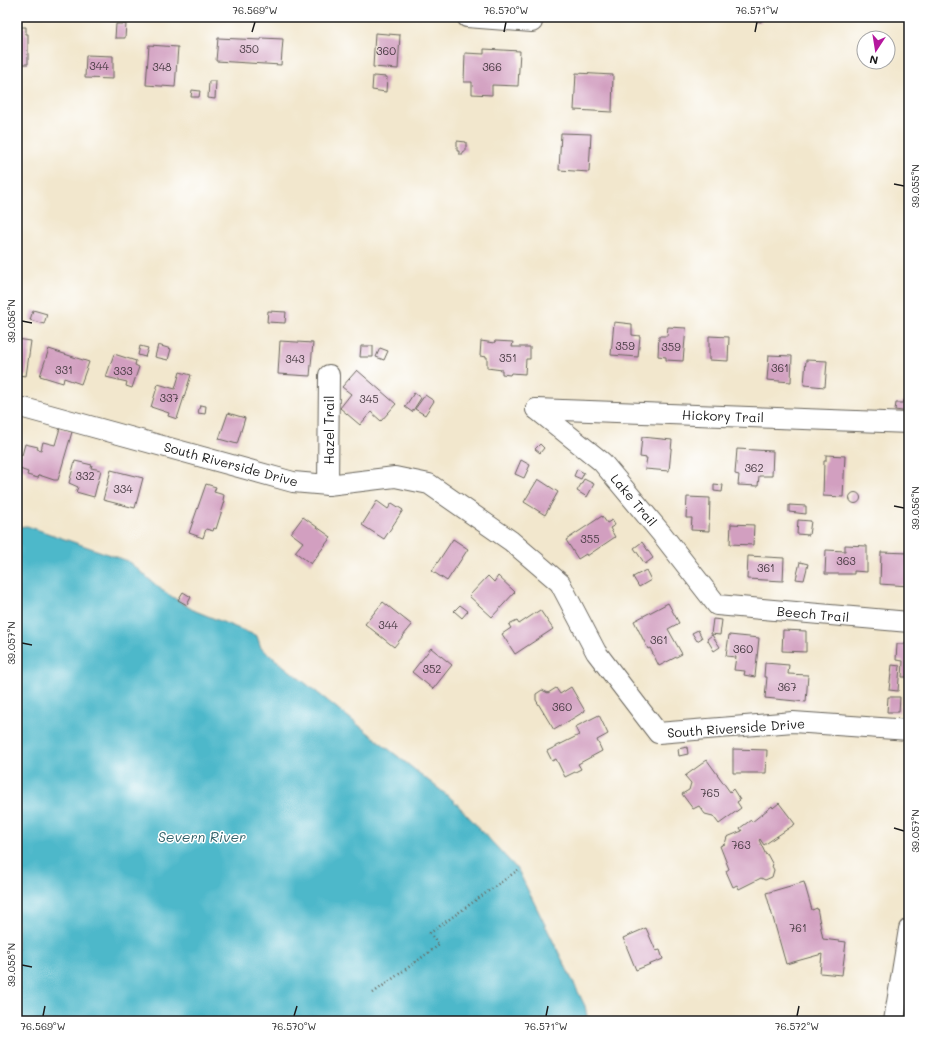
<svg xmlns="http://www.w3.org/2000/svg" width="926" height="1038" viewBox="0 0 926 1038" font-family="Mali,sans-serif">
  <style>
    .water { fill: #4db8ca; stroke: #346a73 }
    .building { fill: #d29fc0 }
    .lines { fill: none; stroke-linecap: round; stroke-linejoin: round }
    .minor-casing { stroke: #67635a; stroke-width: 22 }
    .path { stroke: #67635a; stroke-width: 2.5; stroke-dasharray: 1 3; stroke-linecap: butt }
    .minor { stroke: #fff; stroke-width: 20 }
    .ticks { fill: none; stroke: #1c1c1c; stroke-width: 1.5 }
    .labels { text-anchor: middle; stroke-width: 3; stroke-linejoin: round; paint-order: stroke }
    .number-label { font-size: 11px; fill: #4a3d45 }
    .street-label { font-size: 13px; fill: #1c1c1c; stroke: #fff }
    .water-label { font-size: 14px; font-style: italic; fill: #32626a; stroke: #fff }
    .neatline { fill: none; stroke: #1c1c1c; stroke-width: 1.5 }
    .ticks-label { font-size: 10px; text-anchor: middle; fill: #1c1c1c }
  </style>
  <rect width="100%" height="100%" fill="#fff"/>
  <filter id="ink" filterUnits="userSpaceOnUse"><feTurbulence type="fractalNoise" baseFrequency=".025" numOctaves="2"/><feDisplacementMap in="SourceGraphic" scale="8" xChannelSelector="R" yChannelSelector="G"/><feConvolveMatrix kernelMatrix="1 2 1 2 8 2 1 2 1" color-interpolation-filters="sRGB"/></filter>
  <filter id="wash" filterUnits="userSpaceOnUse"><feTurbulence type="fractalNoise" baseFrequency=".012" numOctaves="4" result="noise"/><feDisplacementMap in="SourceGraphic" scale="16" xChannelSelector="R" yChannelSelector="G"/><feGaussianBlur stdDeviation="0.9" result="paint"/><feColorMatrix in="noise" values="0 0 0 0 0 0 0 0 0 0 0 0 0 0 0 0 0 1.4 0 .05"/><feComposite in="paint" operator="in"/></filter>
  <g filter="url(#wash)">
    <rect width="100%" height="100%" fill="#f2e7cd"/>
    <polygon class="water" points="27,526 128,561 163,591 193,610 257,636 261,648 453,800 518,870 585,1006 588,1021 17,1021 17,527"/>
    <g id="blocks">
      <g class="building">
        <polygon points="754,17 761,17 761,22 754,21"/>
        <polygon points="116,24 126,24 125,38 115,38"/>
        <polygon points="17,27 26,27 26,34 28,34 28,64 17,64"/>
        <polygon points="375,33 400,35 398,69 373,67"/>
        <polygon points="218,38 261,40 261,38 283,39 281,65 216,61"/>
        <polygon points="149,45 178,47 175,87 146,85"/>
        <polygon points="484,49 520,51 518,86 492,85 492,95 472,94 472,82 464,82 465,53 484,54"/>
        <polygon points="86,55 113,56 113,79 85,78"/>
        <polygon points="576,73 613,75 612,112 574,110"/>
        <polygon points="373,76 387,77 386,92 372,90"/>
        <polygon points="209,81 216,81 215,99 208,98"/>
        <polygon points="192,90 200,91 199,97 191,97"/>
        <polygon points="561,133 591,134 589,172 559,170"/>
        <polygon points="457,141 466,142 466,151 463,151 463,154 459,154 459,151 457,151"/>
        <polygon points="33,310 47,314 44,324 30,320"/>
        <polygon points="268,311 286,312 285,323 267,322"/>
        <polygon points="614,322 632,324 632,335 640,336 638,357 611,355"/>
        <polygon points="668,327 686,328 683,361 666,360 666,357 658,356 659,336 667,336"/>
        <polygon points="709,336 729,337 728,361 709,360"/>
        <polygon points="17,339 31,341 26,376 17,375"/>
        <polygon points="280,341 313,343 310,376 278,374"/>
        <polygon points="481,341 494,343 495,341 513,342 512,347 530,347 530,359 526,359 525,374 511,373 510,375 502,374 502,370 487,368 487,357 480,356"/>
        <polygon points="158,345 171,349 168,360 155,357"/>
        <polygon points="140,346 148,348 145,357 138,355"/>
        <polygon points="361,346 373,346 373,357 360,357"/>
        <polygon points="380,348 388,351 384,360 376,357"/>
        <polygon points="49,349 89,362 81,384 64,378 63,383 40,376"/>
        <polygon points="114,354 136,361 135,365 139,367 132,388 126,386 127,382 106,377"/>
        <polygon points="769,355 792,356 791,382 767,380"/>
        <polygon points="806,360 827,361 825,387 804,385"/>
        <polygon points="357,370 396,404 381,421 371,412 360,425 340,408 351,394 342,387"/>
        <polygon points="180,372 191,375 177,419 168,416 169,413 151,407 158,384 175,389"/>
        <polygon points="414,393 421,398 412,412 405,407"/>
        <polygon points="425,395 434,401 425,415 415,409"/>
        <polygon points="903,401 909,402 909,412 895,410 896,403 903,403"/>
        <polygon points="200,405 206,406 205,414 198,413"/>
        <polygon points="228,413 245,418 237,444 219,439"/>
        <polygon points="60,428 72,432 58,480 54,480 39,475 38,478 27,475 28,472 17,468 17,453 22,455 25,444 38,447 37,449 41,450 43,442 55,445"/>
        <polygon points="642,437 672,440 669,471 645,469 647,458 640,457"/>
        <polygon points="540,444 544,448 540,453 535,449"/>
        <polygon points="737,449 773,451 772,476 759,476 758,486 738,485 739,475 735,474"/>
        <polygon points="826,455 845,456 843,497 823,496 824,461 826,461"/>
        <polygon points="521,460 530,465 524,478 515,474"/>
        <polygon points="75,461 92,465 91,468 101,470 94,497 76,492 78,487 69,483"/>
        <polygon points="577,469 584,473 581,479 574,476"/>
        <polygon points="111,470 143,478 135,508 103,500"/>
        <polygon points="538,479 558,492 545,515 524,502"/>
        <polygon points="584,479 594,484 587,497 577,491"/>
        <polygon points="206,484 216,487 214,492 224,495 223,500 225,501 216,529 214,528 213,531 206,529 203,538 189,533"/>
        <polygon points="714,484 723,485 722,492 714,491"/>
        <circle cx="855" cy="498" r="5.5"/>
        <polygon points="687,497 710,498 709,531 691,530 692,518 686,518"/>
        <polygon points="377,501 388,509 392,503 403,510 384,539 362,525"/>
        <polygon points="789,505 806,506 806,514 789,512"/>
        <polygon points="602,516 607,523 612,520 615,525 610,528 615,537 587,556 586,554 578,559 566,540"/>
        <polygon points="303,517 331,537 311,564 295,552 303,542 291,533"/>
        <polygon points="798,520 811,521 809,535 797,534"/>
        <polygon points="731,524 754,525 753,545 730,544"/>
        <polygon points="453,539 468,549 447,581 432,571"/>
        <polygon points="642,542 653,558 645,564 634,548"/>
        <polygon points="845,545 867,546 867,572 854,571 854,574 825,574 826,550 845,551"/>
        <polygon points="881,552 909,553 909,586 880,584"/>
        <polygon points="748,556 784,558 783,581 747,579"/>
        <polygon points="800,562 808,564 804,580 796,579"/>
        <polygon points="646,570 651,580 639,587 633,577"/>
        <polygon points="488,576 494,582 498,576 515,592 492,617 469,596"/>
        <polygon points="183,592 191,597 187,605 178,600"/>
        <polygon points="383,602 412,625 394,647 365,624"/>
        <polygon points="668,603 679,623 668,629 682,654 659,666 650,648 648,649 634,621"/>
        <polygon points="460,605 468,611 462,618 454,611"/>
        <polygon points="540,610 553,629 515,654 502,634 511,628 509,625 517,621 519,624"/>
        <polygon points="713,619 722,620 720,635 711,634"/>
        <polygon points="698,630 702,638 697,641 692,633"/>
        <polygon points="783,630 806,631 806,652 782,651"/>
        <polygon points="712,635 720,647 714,651 707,639"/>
        <polygon points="729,635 759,638 755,677 744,675 745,671 734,670 736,657 726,656"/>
        <polygon points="897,644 909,644 909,677 902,677 903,661 896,660"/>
        <polygon points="431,648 452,665 433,689 412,672"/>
        <polygon points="765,663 789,665 788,674 808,675 806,702 765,698 767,677 764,677"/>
        <polygon points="892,665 900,666 898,691 889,690"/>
        <polygon points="571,687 585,711 554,730 536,700 536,694 542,690 548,693 556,688 560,694"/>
        <polygon points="888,697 900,697 899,712 887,712"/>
        <polygon points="599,715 608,734 597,740 602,751 578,764 581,769 565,777 556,759 552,761 547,751 579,735 575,727"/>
        <polygon points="687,747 688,754 679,756 678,749"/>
        <polygon points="733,749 767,750 766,773 733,773"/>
        <polygon points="707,760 730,792 733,789 740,800 737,802 741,808 719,824 713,816 705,814 699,806 693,809 682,794 689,790 691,783 685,776"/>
        <polygon points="779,803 795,824 764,845 760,839 759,840 766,855 767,854 773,865 772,866 774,870 772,877 765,880 761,878 739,889 737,885 733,887 726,871 729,869 720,846 725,844 727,837 742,831 740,828 751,820 752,822 772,806 773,808"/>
        <polygon points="804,882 812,910 817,908 823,939 846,942 842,975 820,973 822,954 786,964 766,893"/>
        <polygon points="646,928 656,951 660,950 663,959 636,970 623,938"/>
      </g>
    </g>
  </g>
  <g filter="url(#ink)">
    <use href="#blocks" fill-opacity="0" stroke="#67635a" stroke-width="1"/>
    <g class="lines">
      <g class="minor-casing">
        <g id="minor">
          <polyline points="467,17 532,22"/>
          <polyline points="17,408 24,408 293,482 328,485 395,477 429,484 511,541 560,583 596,652 658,733 793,722 909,730"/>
          <polyline points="536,409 602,462 661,533 717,605 909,622"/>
          <polyline points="536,409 909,423"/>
          <polyline points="328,485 329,375"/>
          <polyline points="894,1021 909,929"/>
        </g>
      </g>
      <polyline class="path" points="373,993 439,945 430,933 518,870"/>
      <use href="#minor" class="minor"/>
    </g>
  </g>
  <path class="ticks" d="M252,32L255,22M504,32L506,22M755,32L757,22M894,184L904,186M22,321L32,323M894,506L904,508M22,643L32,645M894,828L904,831M22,965L32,967M43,1016L45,1006M294,1016L297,1006M546,1016L548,1006M797,1016L799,1006"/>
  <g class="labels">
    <g class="number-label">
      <text x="249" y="53">350</text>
      <text x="386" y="55">360</text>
      <text x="99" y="70">344</text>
      <text x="162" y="71">348</text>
      <text x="492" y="71">366</text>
      <text x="625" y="350">359</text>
      <text x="671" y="351">359</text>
      <text x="508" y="362">351</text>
      <text x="295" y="363">343</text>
      <text x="780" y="372">361</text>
      <text x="64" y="374">331</text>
      <text x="123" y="375">333</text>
      <text x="169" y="402">337</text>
      <text x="369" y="403">345</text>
      <text x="754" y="472">362</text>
      <text x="85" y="480">332</text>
      <text x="123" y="493">334</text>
      <text x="590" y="543">355</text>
      <text x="846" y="565">363</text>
      <text x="766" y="572">361</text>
      <text x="388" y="629">344</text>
      <text x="659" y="644">361</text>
      <text x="743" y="653">360</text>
      <text x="432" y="673">352</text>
      <text x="787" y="691">367</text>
      <text x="562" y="711">360</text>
      <text x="710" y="797">765</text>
      <text x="741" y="849">763</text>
      <text x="798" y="932">761</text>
    </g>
    <g class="street-label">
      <text transform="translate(723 416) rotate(2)" y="5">Hickory Trail</text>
      <text transform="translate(329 430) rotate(-90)" y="5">Hazel Trail</text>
      <text transform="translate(231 464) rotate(15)" y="5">South Riverside Drive</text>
      <text transform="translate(634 500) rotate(50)" y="5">Lake Trail</text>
      <text transform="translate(813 614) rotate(5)" y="5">Beech Trail</text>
      <text transform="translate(736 728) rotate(-4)" y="5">South Riverside Drive</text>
    </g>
    <g class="water-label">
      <text x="202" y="842">Severn River</text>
    </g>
  </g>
  <rect width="926" height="1038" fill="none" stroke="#fff" stroke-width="44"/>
  <g transform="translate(876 50) rotate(192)"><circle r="19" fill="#ffffff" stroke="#a4a4a4"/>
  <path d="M0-3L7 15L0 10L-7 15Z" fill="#b5179e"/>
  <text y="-6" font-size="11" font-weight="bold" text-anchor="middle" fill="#1c1c1c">N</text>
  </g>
  <rect x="22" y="22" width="882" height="994" class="neatline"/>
  <g class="ticks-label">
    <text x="255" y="14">76.569°W</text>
    <text x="506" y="14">76.570°W</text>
    <text x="757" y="14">76.571°W</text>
    <text transform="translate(915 186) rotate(-90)" y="4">39.055°N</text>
    <text transform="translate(11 321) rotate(-90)" y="4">39.056°N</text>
    <text transform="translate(915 508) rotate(-90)" y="4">39.056°N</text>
    <text transform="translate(11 643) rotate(-90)" y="4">39.057°N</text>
    <text transform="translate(915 831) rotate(-90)" y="4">39.057°N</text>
    <text transform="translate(11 965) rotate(-90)" y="4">39.058°N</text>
    <text x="43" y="1030">76.569°W</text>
    <text x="294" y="1030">76.570°W</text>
    <text x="546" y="1030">76.571°W</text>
    <text x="797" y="1030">76.572°W</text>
  </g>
</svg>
